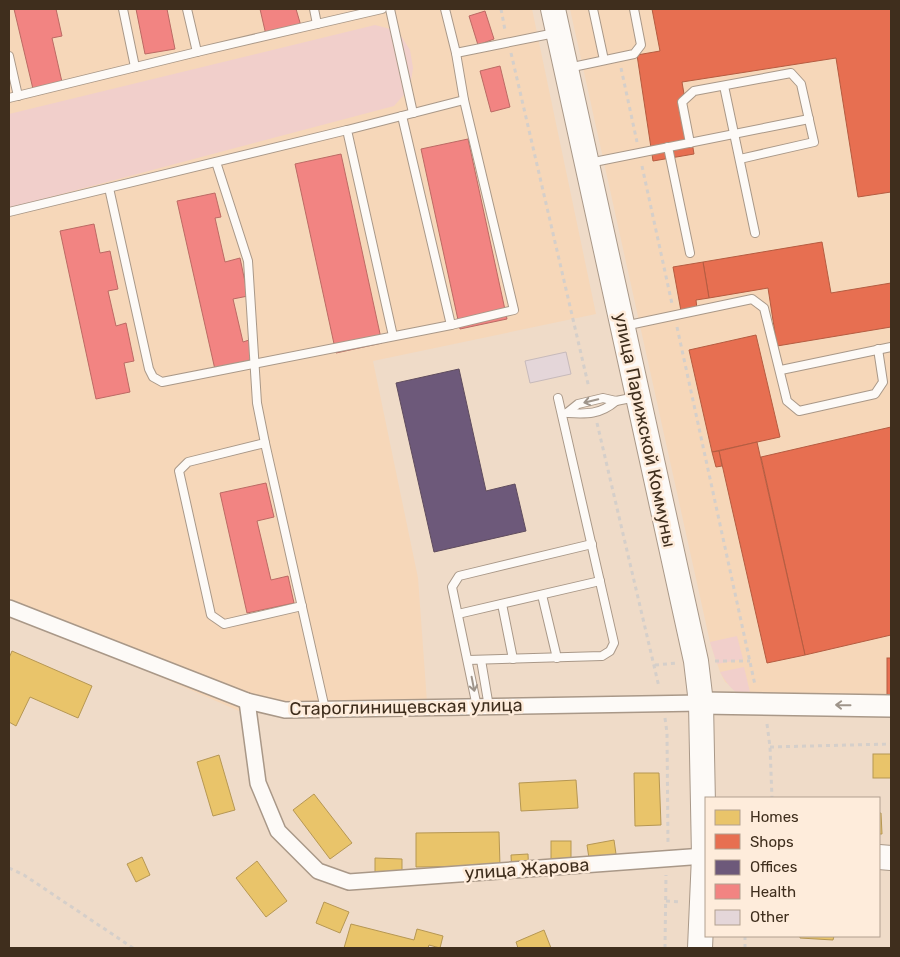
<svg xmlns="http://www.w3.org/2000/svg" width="900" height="957" viewBox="0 0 900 957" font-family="Rubik,sans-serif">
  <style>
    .built { fill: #f6d7b9 }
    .green { fill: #f1cfcb }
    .homes { fill: #e9c46a; stroke: #b69753 }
    .shops { fill: #e76f51; stroke: #b55c41 }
    .offices { fill: #6d597a; stroke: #5f4c5e }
    .health { fill: #f28482; stroke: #bc6a64 }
    .building { fill: #e4d6d9; stroke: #c7babb }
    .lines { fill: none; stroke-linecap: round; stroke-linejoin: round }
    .lane-casing { stroke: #a99888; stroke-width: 10 }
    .street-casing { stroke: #a99888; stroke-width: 18 }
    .secondary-casing { stroke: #a99888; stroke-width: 24 }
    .primary-casing { stroke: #a99888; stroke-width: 26 }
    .path { stroke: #d5cfca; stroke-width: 3; stroke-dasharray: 4 4; stroke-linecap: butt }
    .lane { stroke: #fdfaf7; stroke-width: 8 }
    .street { stroke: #fdfaf7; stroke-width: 15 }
    .secondary { stroke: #fdfaf7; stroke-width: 21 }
    .primary { stroke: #fdfaf7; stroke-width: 24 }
    .oneway { stroke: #9e948a }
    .labels { text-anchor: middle; stroke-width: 5; stroke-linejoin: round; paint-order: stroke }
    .street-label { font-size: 18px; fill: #3f2e1d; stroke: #feecdb }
  </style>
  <rect width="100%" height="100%" fill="#efdbc8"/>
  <g class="built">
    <polygon points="9,9 532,9 596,314 373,361 418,578 427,702 239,711 9,611"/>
    <polygon points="570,9 891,9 891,707 766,709 725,682 720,672 710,642"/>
  </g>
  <g class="green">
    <polygon points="375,25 398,31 410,50 413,68 410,88 394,106 9,208 9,114"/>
    <polygon points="737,636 743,659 717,664 710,642"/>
    <path d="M744,667L753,705C739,696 728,687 720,672Z"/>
  </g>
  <g class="homes">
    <polygon points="12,651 92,686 78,718 30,697 16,726 9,722 9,658"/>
    <rect x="873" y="754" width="18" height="24"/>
    <polygon points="219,755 235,810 213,816 197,762"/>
    <polygon points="634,773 659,773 661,825 635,826"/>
    <polygon points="576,780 578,808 521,811 519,783"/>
    <polygon points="314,794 352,843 330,859 293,810"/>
    <polygon points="879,813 881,813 882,834 879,834"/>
    <polygon points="499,832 500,866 416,867 416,833"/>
    <polygon points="614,840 617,861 590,865 587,845"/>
    <rect x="551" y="841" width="20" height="31"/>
    <polygon points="528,854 529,877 512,877 511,855"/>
    <polygon points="142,857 150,875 136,882 127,864"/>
    <polygon points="375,858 402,859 402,881 375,880"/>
    <polygon points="257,861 287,901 266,917 236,878"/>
    <polygon points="324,902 349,912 340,933 316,923"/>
    <polygon points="351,924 414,940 417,929 443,936 440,948 429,945 428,948 344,948"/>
    <polygon points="544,930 551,948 518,948 516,942"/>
    <polygon points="800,936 834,936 833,940 800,938"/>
  </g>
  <g class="shops">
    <polygon points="652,9 891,9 891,192 858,197 836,58 682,82 694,154 653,161 637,55 660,51"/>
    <polygon points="822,242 831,293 891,283 891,327 777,346 768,288 709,298 703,262"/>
    <polygon points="703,262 709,298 696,300 697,309 681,311 673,267"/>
    <polygon points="756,335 780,437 712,452 689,350"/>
    <polygon points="891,427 891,635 805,655 761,457"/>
    <polygon points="757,442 805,655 767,663 719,451"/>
    <polygon points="719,451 722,466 716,467 712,452"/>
    <rect x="887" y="658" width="4" height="38"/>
  </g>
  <polygon class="offices" points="459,369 486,491 515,484 526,531 434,552 396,383"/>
  <g class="health">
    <polygon points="14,9 56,9 62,36 52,38 62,82 33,89"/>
    <polygon points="136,9 167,9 175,49 145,54"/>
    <polygon points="260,9 296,9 301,26 266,35"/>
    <polygon points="485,11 494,39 478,45 469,16"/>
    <polygon points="500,66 510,107 491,112 480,71"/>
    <polygon points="468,139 507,319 460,329 421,149"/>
    <polygon points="341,154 382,343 336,353 295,164"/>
    <polygon points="215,193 221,217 215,218 225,262 240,258 248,296 233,299 243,342 249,340 255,365 216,374 177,201"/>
    <polygon points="94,224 100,253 110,251 118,289 108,291 116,326 126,323 134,361 124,363 130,392 96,399 60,231"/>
    <polygon points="266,483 274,517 257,521 271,580 288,576 294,603 247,613 220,493"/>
  </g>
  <polygon class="building" points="566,352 571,374 530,383 525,361"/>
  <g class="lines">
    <g class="lane-casing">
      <g id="lane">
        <polyline points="123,9 135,67"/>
        <polyline points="314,9 317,24 382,9"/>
        <polyline points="390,9 413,113"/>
        <polyline points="593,9 604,60"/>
        <polyline points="197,52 317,24"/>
        <polyline points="456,53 555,33"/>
        <polyline points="9,56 18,96"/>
        <polyline points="568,68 634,54 641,45 634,9"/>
        <polyline points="724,86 755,233"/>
        <polyline points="9,98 197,52 187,9"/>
        <polyline points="402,116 451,325 514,310 464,100 456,53 445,9"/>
        <polyline points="690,143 682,102 694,91 791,73 801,84 814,142 740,159"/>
        <polyline points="668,147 690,253"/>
        <polyline points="216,162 248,261 257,403 265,443 325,709"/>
        <polyline points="589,163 809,119"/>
        <polyline points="109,188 149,369 153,377 162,382 451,325"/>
        <polyline points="9,212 347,130"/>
        <polyline points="624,326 752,299 764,308 787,401 799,411 875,394 883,382 878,349"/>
        <polyline points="393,336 347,130 464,100"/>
        <polyline points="781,370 891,347"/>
        <polyline points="568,412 578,404 603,398 616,401 636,397"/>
        <path d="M567,413C586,414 600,415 616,401"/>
        <polyline points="265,443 188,462 179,471 211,615 224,624 302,606"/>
        <polyline points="542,595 557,658"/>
        <polyline points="502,604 513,659"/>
        <polyline points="458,614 600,581"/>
        <polyline points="468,660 602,656 610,651 614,643 558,398"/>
        <polyline points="481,660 489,707"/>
        <polyline points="477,707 452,587 459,576 592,544"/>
      </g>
    </g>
    <g class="street-casing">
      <g id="street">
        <polyline points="9,608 247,701 285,710 701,703"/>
        <polyline points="247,701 258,783 278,831 318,871 349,882 704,856"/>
      </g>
    </g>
    <g class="secondary-casing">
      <polyline id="secondary" points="701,703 891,706"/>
    </g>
    <g class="primary-casing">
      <g id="primary">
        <polyline points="553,9 696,661 701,703 704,856 700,948"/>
        <polyline points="879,857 891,858"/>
      </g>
    </g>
    <g class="path">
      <polyline points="501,9 505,30"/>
      <polyline points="511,53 589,388"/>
      <polyline points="621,68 637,142"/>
      <polyline points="642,166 672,304"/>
      <polyline points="677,327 755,685"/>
      <polyline points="597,423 659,687"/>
      <polyline points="715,661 750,661"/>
      <polyline points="655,665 677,663"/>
      <polyline points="665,718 667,733 668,844"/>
      <polyline points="767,724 770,747 772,798"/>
      <polyline points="770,747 891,744"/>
      <polyline points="9,868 24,875 133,948"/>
      <polyline points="666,901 682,902"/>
      <polyline points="665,948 666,875"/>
      <polyline points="745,948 745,936"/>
    </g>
    <use href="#lane" class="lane"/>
    <use href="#street" class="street"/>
    <use href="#secondary" class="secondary"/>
    <use href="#primary" class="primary"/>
  </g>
  <defs><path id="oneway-shaft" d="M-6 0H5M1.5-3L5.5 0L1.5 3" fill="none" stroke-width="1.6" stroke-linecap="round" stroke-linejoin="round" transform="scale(1.25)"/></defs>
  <g class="oneway">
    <use href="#oneway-shaft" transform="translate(591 401) rotate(166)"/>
    <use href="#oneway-shaft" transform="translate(473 684) rotate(79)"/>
    <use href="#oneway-shaft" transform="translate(843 705) rotate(-179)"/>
  </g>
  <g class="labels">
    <g class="street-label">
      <text transform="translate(645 430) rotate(78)" y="6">улица Парижской Коммуны</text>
      <text transform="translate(406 707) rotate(-1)" y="6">Староглинищевская улица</text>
      <text transform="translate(527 869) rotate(-4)" y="6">улица Жарова</text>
    </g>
  </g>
  <rect width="900" height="957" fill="none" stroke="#3f2e1d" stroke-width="20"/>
  <rect x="705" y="797" width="175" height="140" fill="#feecdb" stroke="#b2a08f"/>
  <rect x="715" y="810" width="25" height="15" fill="#e9c46a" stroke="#b2a08f"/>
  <text x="750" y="822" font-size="15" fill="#3f2e1d">Homes</text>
  <rect x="715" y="834" width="25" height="15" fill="#e76f51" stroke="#b2a08f"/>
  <text x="750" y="847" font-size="15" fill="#3f2e1d">Shops</text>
  <rect x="715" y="860" width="25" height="15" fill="#6d597a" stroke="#b2a08f"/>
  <text x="750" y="872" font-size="15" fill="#3f2e1d">Offices</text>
  <rect x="715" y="884" width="25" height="15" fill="#f28482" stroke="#b2a08f"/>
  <text x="750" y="897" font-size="15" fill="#3f2e1d">Health</text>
  <rect x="715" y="910" width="25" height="15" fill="#e4d6d9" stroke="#b2a08f"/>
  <text x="750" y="922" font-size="15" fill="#3f2e1d">Other</text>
</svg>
